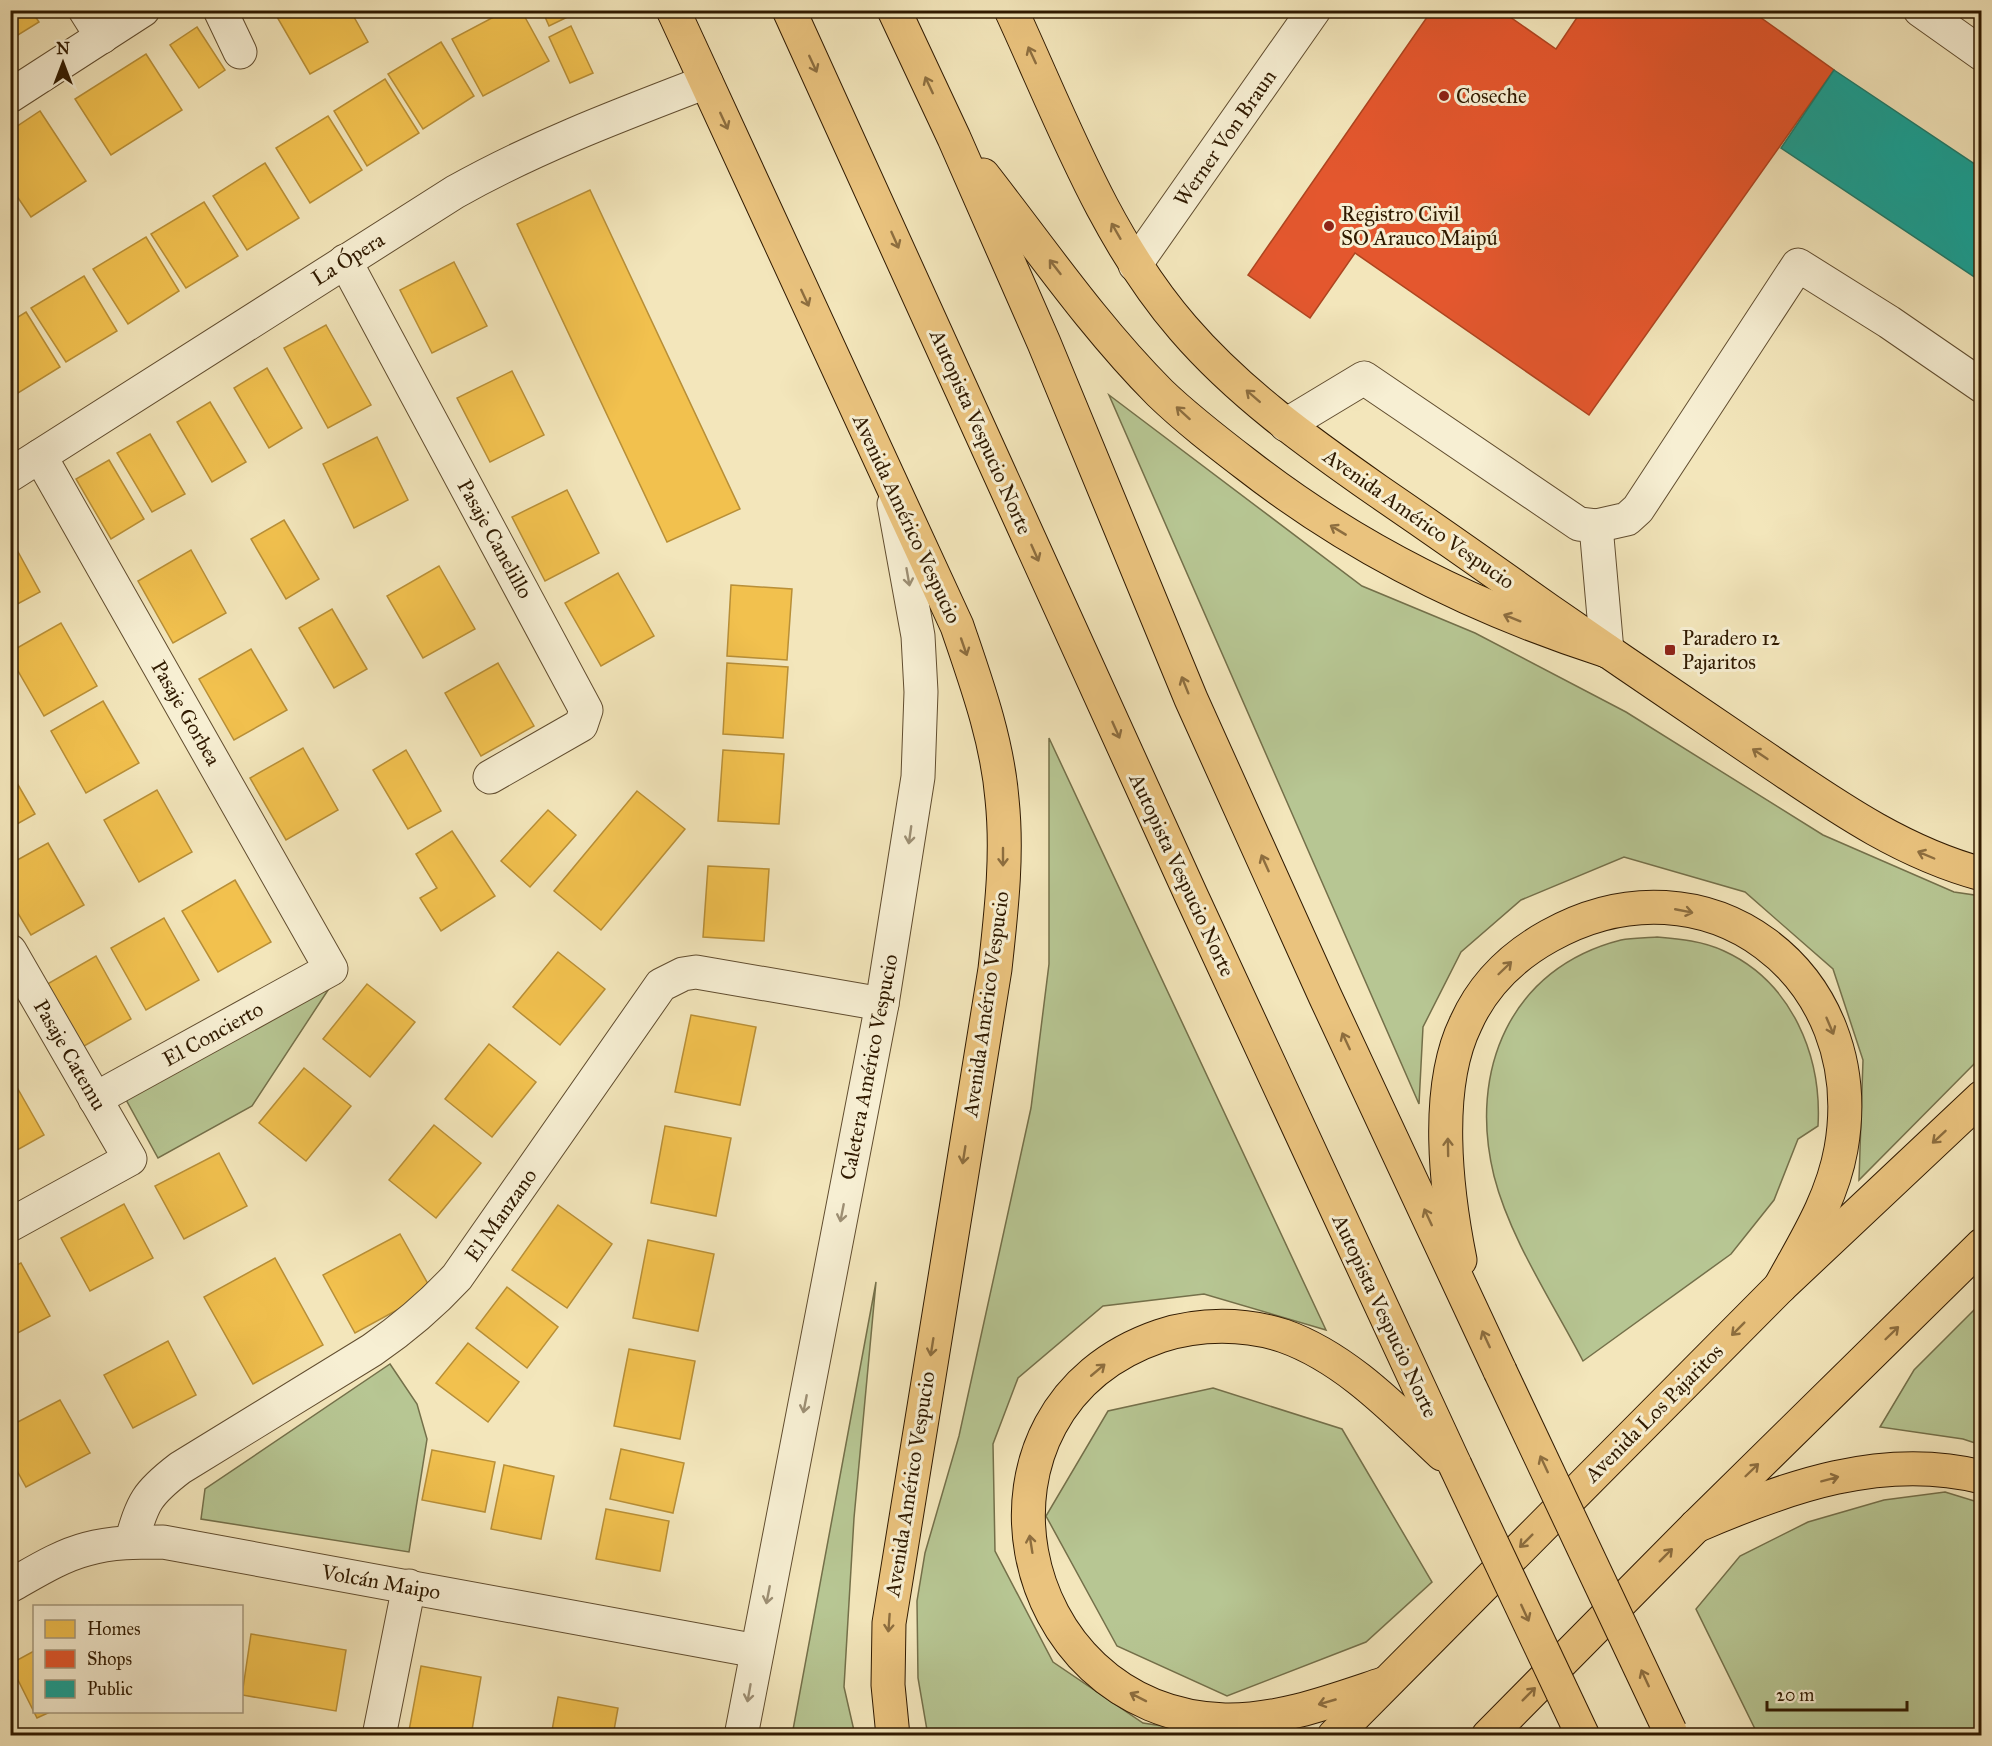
<svg xmlns="http://www.w3.org/2000/svg" width="1992" height="1746" viewBox="0 0 1992 1746" font-family="'IM FELL Great Primer',serif">
  <style>
    .green { fill: #b7c693; stroke: #74704a; stroke-width: 1.5 }
    .homes { fill: #f2c14e; stroke: #b88f37; stroke-width: 1.5 }
    .shops { fill: #e4572e; stroke: #ae4520; stroke-width: 1.5 }
    .public { fill: #17a398; stroke: #1e7a6a; stroke-width: 1.5 }
    .lines { fill: none; stroke-linecap: round; stroke-linejoin: round }
    .minor-casing { stroke: #614d2f; stroke-width: 35 }
    .major-casing { stroke: #301a00; stroke-width: 35 }
    .highway-casing { stroke: #301a00; stroke-width: 35 }
    .minor { stroke: #f7efd3; stroke-width: 33 }
    .major { stroke: #eac37e; stroke-width: 33 }
    .highway { stroke: #eac37e; stroke-width: 33 }
    .highway-bridge-casing { stroke: #301a00; stroke-width: 35; stroke-linecap: butt }
    .highway-bridge { stroke: #eac37e; stroke-width: 33 }
    .oneway { stroke: #8d6e3f }
    .oneway2 { stroke: #9d8f74 }
    .poi-dot { fill: #8f2418; stroke: #f7efd3; stroke-width: 2 }
    .labels { text-anchor: middle; stroke-width: 6; stroke-linejoin: round; paint-order: stroke }
    .poi-label { font-size: 21px; fill: #301a00; stroke: #f7efd3; text-anchor: start }
    .street-label { font-size: 21px; fill: #301a00; stroke: #f7efd3 }
  </style>
  <rect width="100%" height="100%" fill="#f3e6bb"/>
  <filter id="stains"><feTurbulence type="fractalNoise" baseFrequency=".00333" numOctaves="4"/><feColorMatrix values="0 0 0 0 .2 0 0 0 0 .09 0 0 0 0 .02 0 0 0 .5 -.17"/></filter>
  <radialGradient id="worn" r=".72"><stop offset=".6" stop-color="#630" stop-opacity="0"/><stop offset="1" stop-color="#630" stop-opacity=".3"/></radialGradient>
  <g class="green">
    <polygon points="1109,395 1362,586 1475,633 1626,712 1823,835 1954,892 1981,896 1981,1057 1859,1180 1863,1060 1833,969 1745,892 1624,857 1521,900 1461,952 1423,1027 1419,1104"/>
    <polygon points="1049,738 1326,1330 1204,1294 1103,1306 1018,1378 993,1444 995,1551 1053,1662 1143,1723 1221,1735 928,1736 918,1678 917,1601 925,1553 959,1436 1031,1108 1049,964"/>
    <path d="M1657,937C1680,939 1703,941 1724,951C1792,982 1822,1056 1818,1126L1798,1139L1774,1200L1731,1254L1583,1361C1553,1303 1510,1239 1494,1176C1468,1071 1510,968 1621,940C1632,938 1645,938 1657,937Z"/>
    <polygon points="332,984 252,1106 158,1158 124,1096"/>
    <polygon points="876,1282 854,1518 844,1687 855,1735 792,1735"/>
    <polygon points="1981,1303 1981,1445 1963,1439 1880,1427 1914,1370"/>
    <polygon points="390,1364 417,1404 427,1439 409,1552 201,1519 205,1489"/>
    <polygon points="1213,1388 1342,1429 1432,1582 1366,1642 1227,1696 1117,1646 1046,1516 1108,1411"/>
    <polygon points="1945,1492 1981,1503 1981,1735 1758,1735 1696,1609 1740,1556 1808,1522 1884,1500"/>
  </g>
  <g class="homes">
    <polygon points="10,10 31,10 39,22 10,40"/>
    <polygon points="273,10 350,10 368,42 310,74"/>
    <polygon points="507,10 521,10 549,61 483,96 452,39"/>
    <polygon points="542,10 582,10 549,26"/>
    <polygon points="571,26 593,73 570,83 549,37"/>
    <polygon points="197,27 225,70 199,88 170,45"/>
    <polygon points="441,42 474,96 423,129 388,74"/>
    <polygon points="146,54 182,110 111,155 75,99"/>
    <polygon points="385,79 419,133 367,166 334,111"/>
    <polygon points="40,111 86,181 31,217 10,186 10,131"/>
    <polygon points="328,116 362,170 310,203 276,148"/>
    <polygon points="265,163 299,218 247,250 213,196"/>
    <polygon points="590,190 740,509 667,542 517,224"/>
    <polygon points="204,202 238,256 186,288 151,234"/>
    <polygon points="146,237 179,291 128,324 93,269"/>
    <polygon points="454,262 487,326 432,353 400,290"/>
    <polygon points="84,276 117,331 66,362 31,308"/>
    <polygon points="26,312 60,367 10,398 10,322"/>
    <polygon points="326,325 371,405 328,428 284,348"/>
    <polygon points="267,368 302,428 269,448 234,388"/>
    <polygon points="512,371 544,435 490,462 457,398"/>
    <polygon points="210,402 246,462 212,482 177,422"/>
    <polygon points="150,434 185,494 152,512 117,453"/>
    <polygon points="377,437 408,500 354,528 323,464"/>
    <polygon points="109,460 144,519 111,539 76,479"/>
    <polygon points="567,490 599,553 545,581 512,517"/>
    <polygon points="284,520 319,579 286,599 251,539"/>
    <polygon points="11,539 40,592 10,608 10,539"/>
    <polygon points="191,550 226,613 173,643 138,581"/>
    <polygon points="439,566 475,629 423,658 387,596"/>
    <polygon points="618,573 654,636 601,666 565,603"/>
    <polygon points="731,585 792,589 787,660 727,656"/>
    <polygon points="332,609 367,669 334,688 299,628"/>
    <polygon points="61,623 97,686 44,716 10,657 10,652"/>
    <polygon points="251,649 287,710 234,740 199,679"/>
    <polygon points="498,663 534,726 481,756 445,693"/>
    <polygon points="727,663 788,667 783,738 723,734"/>
    <polygon points="103,701 139,763 86,793 51,731"/>
    <polygon points="303,748 338,810 286,840 250,778"/>
    <polygon points="406,750 441,811 408,829 373,770"/>
    <polygon points="723,750 784,754 779,824 718,821"/>
    <polygon points="10,771 35,814 10,828"/>
    <polygon points="157,790 192,852 139,882 104,820"/>
    <polygon points="637,791 685,829 601,930 554,891"/>
    <polygon points="548,810 576,835 530,887 501,861"/>
    <polygon points="452,831 495,896 441,931 420,898 437,888 416,854"/>
    <polygon points="48,843 84,905 31,935 10,900 10,864"/>
    <polygon points="708,866 769,869 764,941 703,937"/>
    <polygon points="235,880 271,942 218,972 182,911"/>
    <polygon points="164,918 199,980 146,1010 111,948"/>
    <polygon points="558,952 605,989 560,1045 513,1007"/>
    <polygon points="96,956 131,1019 79,1049 44,986"/>
    <polygon points="367,984 415,1022 370,1077 323,1039"/>
    <polygon points="691,1015 756,1027 740,1105 675,1092"/>
    <polygon points="489,1044 536,1082 492,1137 445,1099"/>
    <polygon points="304,1068 351,1106 306,1161 259,1123"/>
    <polygon points="10,1075 44,1135 10,1154"/>
    <polygon points="434,1125 481,1163 436,1218 389,1180"/>
    <polygon points="665,1126 731,1138 716,1216 651,1203"/>
    <polygon points="219,1153 247,1206 184,1239 155,1186"/>
    <polygon points="124,1204 153,1258 90,1291 61,1238"/>
    <polygon points="558,1205 612,1244 567,1308 512,1270"/>
    <polygon points="400,1234 432,1291 355,1333 323,1275"/>
    <polygon points="648,1240 714,1254 698,1331 633,1318"/>
    <polygon points="275,1258 323,1345 253,1384 204,1297"/>
    <polygon points="21,1263 50,1316 10,1337 10,1268"/>
    <polygon points="507,1287 558,1327 527,1368 476,1328"/>
    <polygon points="168,1341 196,1395 133,1428 104,1375"/>
    <polygon points="468,1343 519,1382 488,1422 436,1383"/>
    <polygon points="629,1349 695,1361 680,1439 614,1426"/>
    <polygon points="60,1400 90,1453 26,1487 10,1458 10,1426"/>
    <polygon points="621,1449 684,1463 673,1513 610,1499"/>
    <polygon points="432,1450 495,1462 485,1512 422,1500"/>
    <polygon points="504,1465 554,1476 541,1539 491,1529"/>
    <polygon points="606,1509 669,1521 660,1571 596,1559"/>
    <polygon points="251,1634 346,1650 336,1711 242,1695"/>
    <polygon points="34,1651 34,1712 50,1712 37,1718 10,1664"/>
    <polygon points="421,1666 481,1677 471,1736 408,1736"/>
    <polygon points="558,1697 618,1708 613,1736 551,1736"/>
  </g>
  <polygon class="shops" points="1432,10 1500,10 1556,49 1582,10 1750,10 1834,70 1589,415 1355,253 1310,318 1248,275"/>
  <polygon class="public" points="1834,70 1982,169 1982,282 1781,148"/>
  <g class="lines">
    <g class="minor-casing">
      <g id="minor">
        <polyline points="85,10 102,37"/>
        <polyline points="220,10 240,52"/>
        <polyline points="1920,10 1982,54"/>
        <polyline points="10,96 143,10"/>
        <polyline points="345,261 586,710 581,725 490,777"/>
        <polyline points="1135,265 1314,10"/>
        <polyline points="1286,425 1364,378 1579,524 1596,526 1607,651"/>
        <polyline points="40,456 331,969 95,1099"/>
        <path d="M10,475L455,192C535,147 620,115 706,82"/>
        <polyline points="1596,526 1627,519 1638,509 1798,265 1889,322 1982,386"/>
        <polyline points="10,951 130,1159 10,1225"/>
        <path d="M131,1542C143,1502 146,1494 180,1468L372,1350C404,1328 431,1305 457,1277L661,985L683,974L696,972L882,1004"/>
        <path d="M10,1586C35,1572 60,1556 87,1549C112,1542 138,1542 163,1542L757,1651"/>
        <polyline points="379,1736 409,1586"/>
        <polyline points="741,1736 882,1004 918,777 921,692 918,636 894,504"/>
      </g>
    </g>
    <g class="major-casing">
      <g id="major">
        <path d="M673,10L957,626C976,682 997,739 1002,799C1008,856 1001,913 995,969L889,1623L888,1685L893,1736"/>
        <path d="M1011,10C1061,118 1104,237 1183,328C1239,393 1308,442 1378,491C1435,530 1492,570 1548,610C1616,657 1685,704 1753,750C1826,799 1896,851 1982,874"/>
        <polyline points="1334,1736 1780,1287 1982,1097"/>
        <polyline points="1488,1736 1696,1526 1982,1245"/>
      </g>
    </g>
    <g class="highway-casing">
      <g id="highway">
        <polyline points="789,10 1191,895 1455,1465"/>
        <polyline points="894,10 954,138 1044,343 1191,699 1325,996 1500,1371"/>
        <path d="M983,175C1040,248 1094,327 1160,393C1187,419 1217,442 1247,465C1356,550 1476,609 1607,651"/>
        <path d="M1460,1260C1446,1190 1434,1088 1466,1023C1483,985 1513,956 1549,936C1706,848 1872,974 1841,1149C1832,1200 1804,1243 1780,1287"/>
        <path d="M1696,1526C1786,1487 1883,1452 1982,1477"/>
        <path d="M1383,1684C1332,1701 1279,1721 1225,1720C1007,1712 949,1408 1160,1336C1199,1323 1245,1323 1284,1336C1346,1358 1395,1410 1442,1454"/>
      </g>
    </g>
    <use href="#minor" class="minor"/>
    <use href="#major" class="major"/>
    <use href="#highway" class="highway"/>
    <g class="highway-bridge-casing">
      <g id="highway-bridge">
        <polyline points="1500,1371 1670,1731"/>
        <polyline points="1455,1465 1583,1736"/>
      </g>
    </g>
    <use href="#highway-bridge" class="highway-bridge"/>
  </g>
  <defs><path id="oneway-shaft" d="M-6 0H5M1.5-3L5.5 0L1.5 3" fill="none" stroke-width="1.6" stroke-linecap="round" stroke-linejoin="round" transform="scale(1.5)"/></defs>
  <g class="oneway">
    <use href="#oneway-shaft" transform="translate(1032 55) rotate(-115)"/>
    <use href="#oneway-shaft" transform="translate(813 64) rotate(65)"/>
    <use href="#oneway-shaft" transform="translate(929 85) rotate(-115)"/>
    <use href="#oneway-shaft" transform="translate(724 121) rotate(65)"/>
    <use href="#oneway-shaft" transform="translate(1116 231) rotate(-120)"/>
    <use href="#oneway-shaft" transform="translate(895 240) rotate(66)"/>
    <use href="#oneway-shaft" transform="translate(1055 267) rotate(-128)"/>
    <use href="#oneway-shaft" transform="translate(805 298) rotate(65)"/>
    <use href="#oneway-shaft" transform="translate(1253 396) rotate(-139)"/>
    <use href="#oneway-shaft" transform="translate(1183 413) rotate(-138)"/>
    <use href="#oneway-shaft" transform="translate(1338 530) rotate(-149)"/>
    <use href="#oneway-shaft" transform="translate(1035 553) rotate(66)"/>
    <use href="#oneway-shaft" transform="translate(1512 618) rotate(-158)"/>
    <use href="#oneway-shaft" transform="translate(964 647) rotate(71)"/>
    <use href="#oneway-shaft" transform="translate(1185 685) rotate(-112)"/>
    <use href="#oneway-shaft" transform="translate(1116 730) rotate(66)"/>
    <use href="#oneway-shaft" transform="translate(1760 754) rotate(-146)"/>
    <use href="#oneway-shaft" transform="translate(1926 855) rotate(-157)"/>
    <use href="#oneway-shaft" transform="translate(1003 857) rotate(90)"/>
    <use href="#oneway-shaft" transform="translate(1265 863) rotate(-114)"/>
    <use href="#oneway-shaft" transform="translate(1684 911) rotate(11)"/>
    <use href="#oneway-shaft" transform="translate(1505 968) rotate(-44)"/>
    <use href="#oneway-shaft" transform="translate(1830 1026) rotate(67)"/>
    <use href="#oneway-shaft" transform="translate(1346 1041) rotate(-115)"/>
    <use href="#oneway-shaft" transform="translate(1939 1137) rotate(137)"/>
    <use href="#oneway-shaft" transform="translate(1448 1147) rotate(-91)"/>
    <use href="#oneway-shaft" transform="translate(964 1155) rotate(99)"/>
    <use href="#oneway-shaft" transform="translate(1428 1217) rotate(-115)"/>
    <use href="#oneway-shaft" transform="translate(1738 1329) rotate(135)"/>
    <use href="#oneway-shaft" transform="translate(1892 1333) rotate(-44)"/>
    <use href="#oneway-shaft" transform="translate(1486 1339) rotate(-115)"/>
    <use href="#oneway-shaft" transform="translate(932 1347) rotate(99)"/>
    <use href="#oneway-shaft" transform="translate(1098 1370) rotate(-40)"/>
    <use href="#oneway-shaft" transform="translate(1544 1464) rotate(-115)"/>
    <use href="#oneway-shaft" transform="translate(1752 1470) rotate(-44)"/>
    <use href="#oneway-shaft" transform="translate(1830 1479) rotate(-15)"/>
    <use href="#oneway-shaft" transform="translate(1526 1541) rotate(135)"/>
    <use href="#oneway-shaft" transform="translate(1031 1544) rotate(-99)"/>
    <use href="#oneway-shaft" transform="translate(1666 1555) rotate(-45)"/>
    <use href="#oneway-shaft" transform="translate(1525 1613) rotate(65)"/>
    <use href="#oneway-shaft" transform="translate(889 1623) rotate(94)"/>
    <use href="#oneway-shaft" transform="translate(1645 1678) rotate(-115)"/>
    <use href="#oneway-shaft" transform="translate(1529 1694) rotate(-45)"/>
    <use href="#oneway-shaft" transform="translate(1138 1697) rotate(-153)"/>
    <use href="#oneway-shaft" transform="translate(1327 1702) rotate(164)"/>
  </g>
  <g class="oneway2">
    <use href="#oneway-shaft" transform="translate(908 577) rotate(80)"/>
    <use href="#oneway-shaft" transform="translate(910 835) rotate(98)"/>
    <use href="#oneway-shaft" transform="translate(842 1213) rotate(101)"/>
    <use href="#oneway-shaft" transform="translate(805 1404) rotate(101)"/>
    <use href="#oneway-shaft" transform="translate(768 1595) rotate(101)"/>
    <use href="#oneway-shaft" transform="translate(749 1693) rotate(100)"/>
  </g>
  <g class="poi-dot">
    <circle cx="1444" cy="96" r="6"/>
    <circle cx="1329" cy="226" r="6"/>
    <rect x="1664" y="644" width="12" height="12" rx="3"/>
  </g>
  <g class="labels">
    <g class="poi-label">
      <text x="1456" y="103">Coseche</text>
      <text x="1341" y="221">Registro Civil<tspan x="1341" dy="24">SO Arauco Maipú</tspan></text>
      <text x="1682" y="645">Paradero 12<tspan x="1682" dy="24">Pajaritos</tspan></text>
    </g>
    <g class="street-label">
      <text transform="translate(1225 138) rotate(-55)" y="7">Werner Von Braun</text>
      <text transform="translate(348 259) rotate(-32)" y="7">La Ópera</text>
      <text transform="translate(981 432) rotate(66)" y="7">Autopista Vespucio Norte</text>
      <text transform="translate(907 519) rotate(65)" y="7">Avenida Américo Vespucio</text>
      <text transform="translate(1419 519) rotate(35)" y="7">Avenida Américo Vespucio</text>
      <text transform="translate(495 539) rotate(61)" y="7">Pasaje Canelillo</text>
      <text transform="translate(186 713) rotate(60)" y="7">Pasaje Gorbea</text>
      <text transform="translate(1182 875) rotate(65)" y="7">Autopista Vespucio Norte</text>
      <text transform="translate(986 1004) rotate(-82)" y="7">Avenida Américo Vespucio</text>
      <text transform="translate(213 1034) rotate(-29)" y="7">El Concierto</text>
      <text transform="translate(70 1055) rotate(60)" y="7">Pasaje Catemu</text>
      <text transform="translate(869 1067) rotate(-79)" y="7">Caletera Américo Vespucio</text>
      <text transform="translate(501 1215) rotate(-55)" y="7">El Manzano</text>
      <text transform="translate(1385 1316) rotate(65)" y="7">Autopista Vespucio Norte</text>
      <text transform="translate(1654 1413) rotate(-45)" y="7">Avenida Los Pajaritos</text>
      <text transform="translate(910 1484) rotate(-81)" y="7">Avenida Américo Vespucio</text>
      <text transform="translate(381 1582) rotate(10)" y="7">Volcán Maipo</text>
    </g>
  </g>
  <rect width="1992" height="1746" fill="none" stroke="#f3e6bb" stroke-width="36"/>
  <rect x="12" y="12" width="1968" height="1722" fill="none" stroke="#301a00" stroke-width="3"/>
  <rect x="18" y="18" width="1956" height="1710" fill="none" stroke="#301a00" stroke-width="1.5"/>
  <rect x="33" y="1605" width="210" height="108" fill="#f7efd3" stroke="#a79a7f" stroke-width="1.5"/>
  <rect x="45" y="1620" width="30" height="18" fill="#f2c14e" stroke="#a79a7f" stroke-width="1.5"/>
  <text x="87" y="1635" font-size="18" fill="#301a00">Homes</text>
  <rect x="45" y="1650" width="30" height="18" fill="#e4572e" stroke="#a79a7f" stroke-width="1.5"/>
  <text x="87" y="1665" font-size="18" fill="#301a00">Shops</text>
  <rect x="45" y="1680" width="30" height="18" fill="#17a398" stroke="#a79a7f" stroke-width="1.5"/>
  <text x="87" y="1695" font-size="18" fill="#301a00">Public</text>
  <g transform="translate(63 63)" stroke="#f7efd3" stroke-width="4.5" paint-order="stroke">
  <path d="M0-4.5L10 22L0 15L-10 22Z" fill="#301a00"/>
  <text y="-9" font-size="16" font-weight="bold" text-anchor="middle" fill="#301a00">N</text>
  </g>
  <path d="M1767 1701v9h140v-9" fill="none" stroke="#301a00" stroke-width="3"/>
  <text x="1776" y="1701" font-size="18" fill="#301a00" stroke="#f7efd3" stroke-width="4.5" paint-order="stroke">20 m</text>
  <rect width="100%" height="100%" filter="url(#stains)"/>
  <rect width="100%" height="100%" fill="url(#worn)"/>
</svg>
